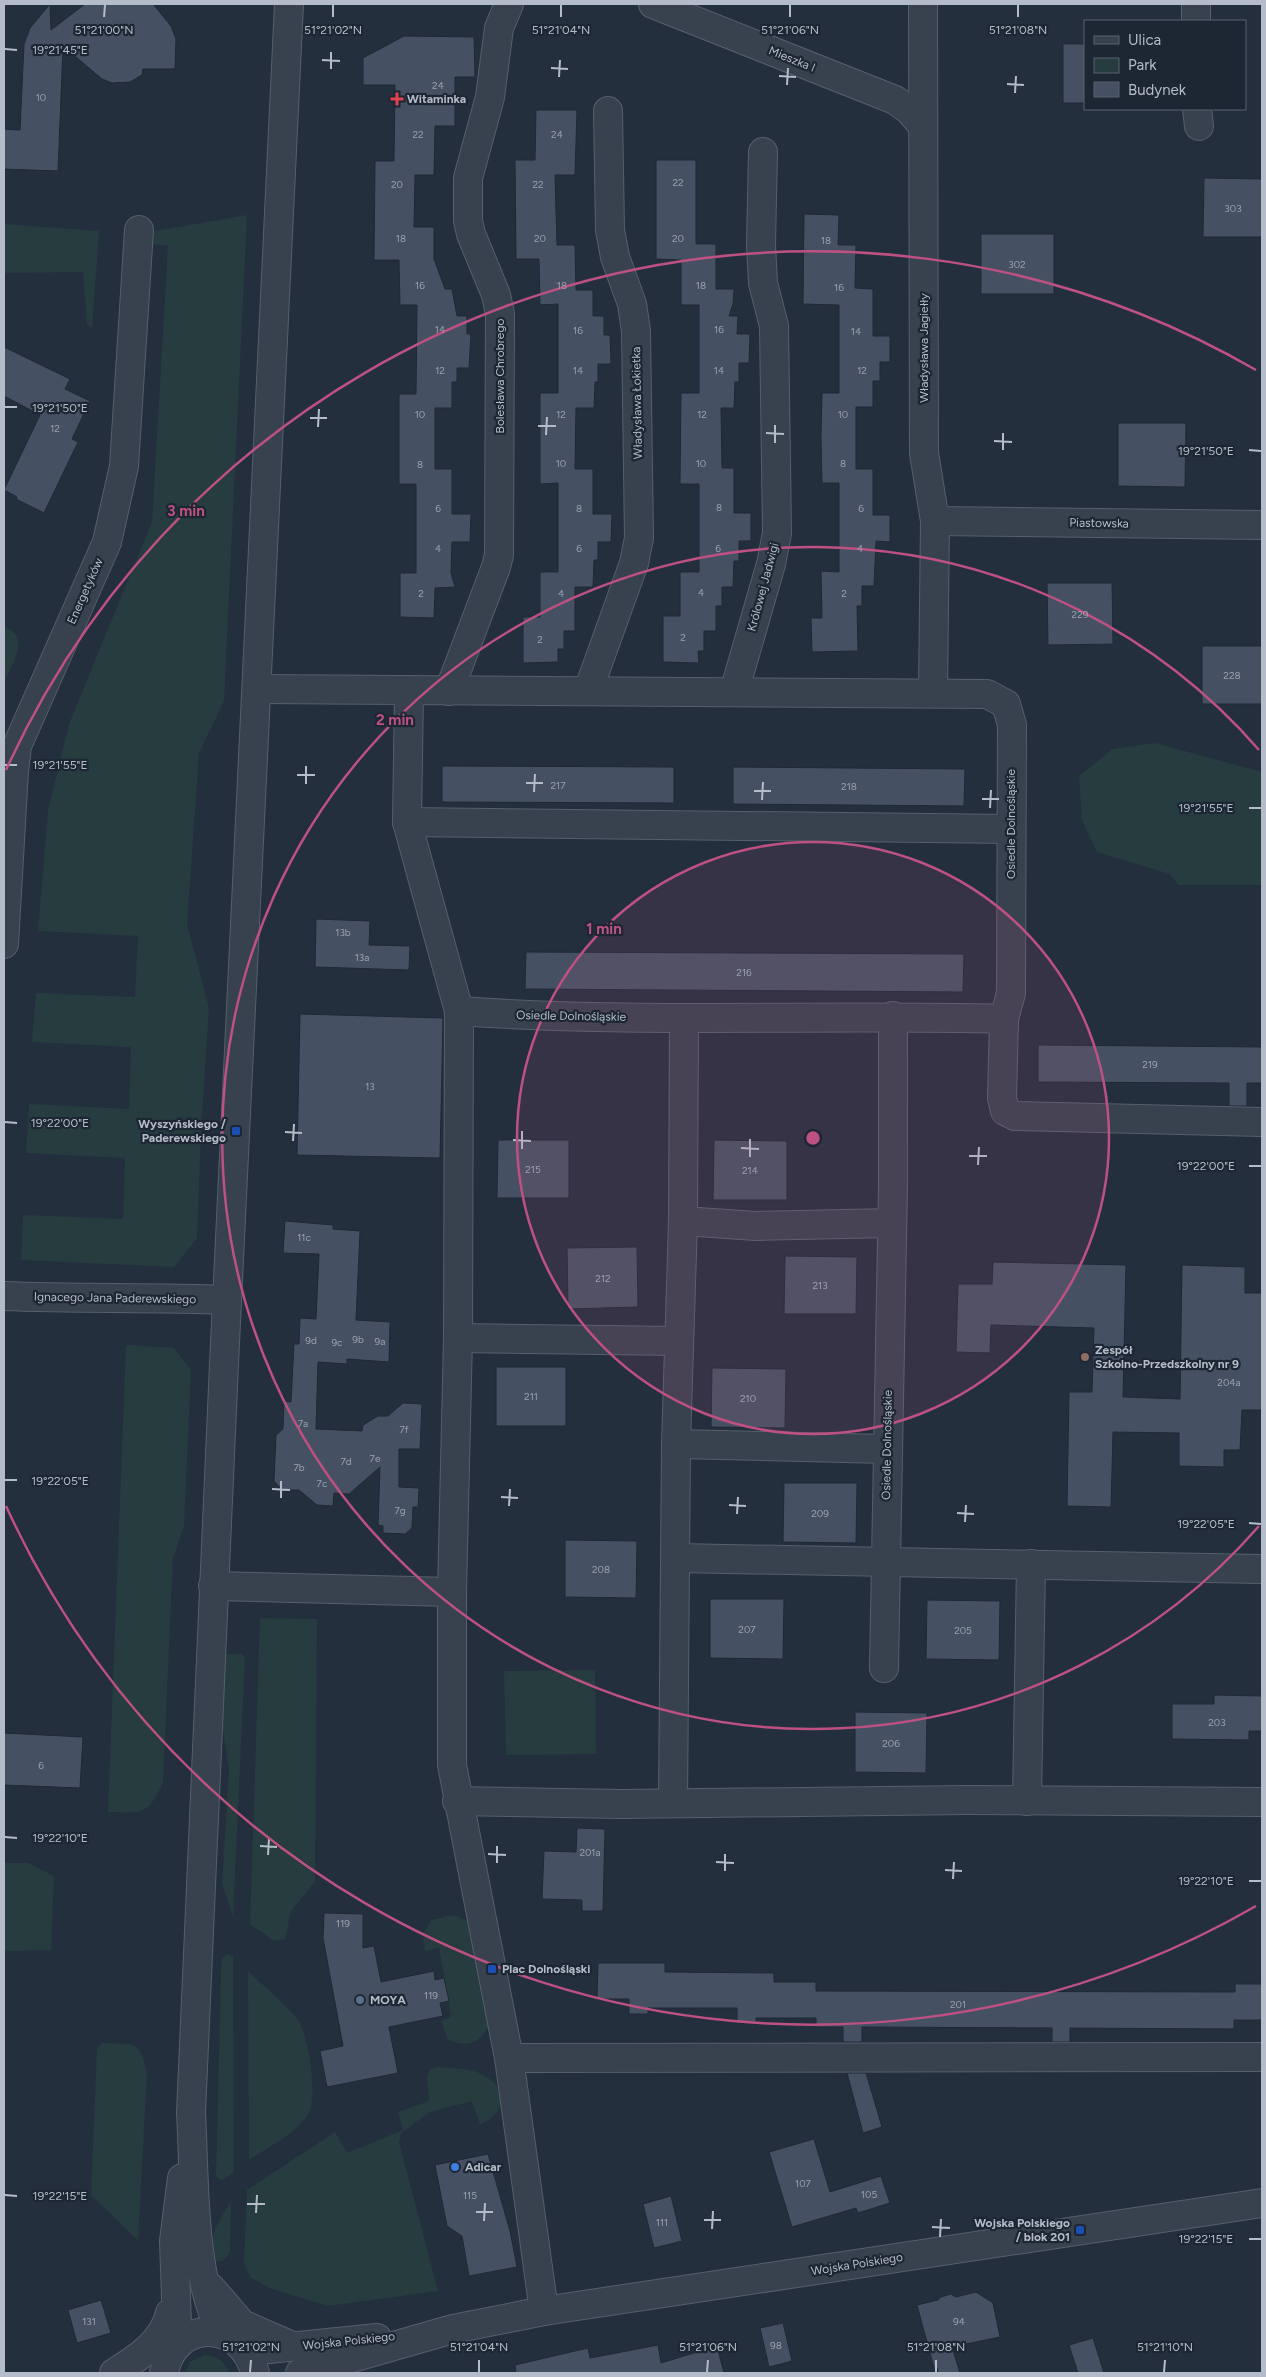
<svg xmlns="http://www.w3.org/2000/svg" width="1266" height="2377" viewBox="0 0 1266 2377" font-family="Figtree,sans-serif">
  <style>
    .green { fill: #263c3f }
    .building { fill: #455162; stroke: #1f2835 }
    .lines { fill: none; stroke-linecap: round; stroke-linejoin: round }
    .minor-casing { stroke: #565f6c; stroke-width: 30 }
    .minor { stroke: #38414e; stroke-width: 28 }
    .ticks { fill: none; stroke: #b4bcc9; stroke-width: 2 }
    .ring { fill: none; stroke: #bd5182; stroke-width: 2.5 }
    .health-dot { fill: #e0444e; stroke: #1d2633; stroke-width: 2 }
    .transit-dot { fill: #1a4fb4; stroke: #1d2633; stroke-width: 2 }
    .education-dot { fill: #8d6e63; stroke: #1d2633; stroke-width: 2 }
    .service-dot { fill: #5c6f8a; stroke: #1d2633; stroke-width: 2 }
    .shop-dot { fill: #3f7fe0; stroke: #1d2633; stroke-width: 2 }
    .labels { text-anchor: middle; stroke-width: 4.5; stroke-linejoin: round; paint-order: stroke }
    .number-label { font-size: 10px; fill: #98a1af }
    .street-label { font-size: 12px; fill: #b4bcc9; stroke: #1d2633 }
    .poi-label { font-size: 12px; font-weight: bold; fill: #b4bcc9; stroke: #1d2633; text-anchor: start }
    .ticks-label { font-size: 12px; text-anchor: middle; fill: #b4bcc9; stroke: #1d2633; stroke-width: 4.5; stroke-linejoin: round; paint-order: stroke }
    .centre { fill: #bd5182; stroke: #1d2633; stroke-width: 2.5 }
    .ring-label { font-size: 15px; text-anchor: middle; font-weight: bold; fill: #bd5182; stroke: #1d2633; stroke-width: 4.5; stroke-linejoin: round; paint-order: stroke }
  </style>
  <rect width="100%" height="100%" fill="#242f3e"/>
  <g class="green">
    <polygon points="247,215 224,701 199,753 187,924 209,1008 201,1129 197,1238 174,1267 21,1260 23,1215 123,1219 125,1158 26,1153 29,1104 129,1109 131,1047 32,1042 36,993 135,997 138,936 38,931 48,811 69,724 152,522 168,246 152,244 150,232"/>
    <polygon points="4,224 99,231 92,329 87,323 83,272 4,273"/>
    <path d="M4,627C31,636 13,663 5,680Z"/>
    <polygon points="1155,743 1262,772 1262,885 1178,885 1170,874 1097,852 1082,820 1079,776 1113,749"/>
    <path d="M126,1345L174,1348L191,1370L184,1526L173,1558L163,1782C149,1815 142,1813 108,1812Z"/>
    <polygon points="260,1618 317,1619 315,1882 291,1911 285,1939 274,1941 250,1924"/>
    <polygon points="225,1654 241,1654 245,1658 233,1916 222,1884 229,1769 221,1717"/>
    <polygon points="595,1670 596,1754 506,1755 504,1671"/>
    <polygon points="4,1863 28,1863 54,1876 51,1950 4,1951"/>
    <path d="M454,1915L470,1922L490,2024C480,2043 469,2048 448,2040L441,2021L451,2017L439,1948L425,1951L423,1934L431,1920Z"/>
    <polygon points="227,1954 233,1956 234,2172 221,2181 216,2176 221,1972 222,1959"/>
    <path d="M248,1971C264,1987 284,2002 297,2019C309,2035 319,2100 307,2116C294,2135 268,2147 249,2160Z"/>
    <path d="M102,2043C136,2045 139,2038 147,2073L138,2240L91,2195L97,2049Z"/>
    <path d="M438,2067C450,2068 465,2068 477,2072C506,2083 512,2112 480,2124L472,2101L430,2112L401,2133L399,2142L438,2291L328,2306L272,2289L251,2278L244,2263L247,2190L335,2132L347,2153L403,2130L398,2112L429,2101L427,2076L430,2069Z"/>
    <path d="M231,2202L230,2253L223,2261L212,2262C211,2231 215,2227 231,2202Z"/>
    <path d="M204,2355C217,2356 225,2361 229,2373H185L190,2362Z"/>
  </g>
  <g class="building">
    <polygon points="50,4 51,30 85,4 153,4 171,26 176,39 175,69 143,69 142,75 130,82 112,83 102,79 63,46 58,171 4,169 4,129 20,130 24,44 30,28"/>
    <polygon points="404,36 474,37 475,77 455,77 455,126 435,126 434,175 415,175 414,227 434,227 434,259 445,289 452,289 457,316 467,316 467,334 471,334 469,368 457,368 457,382 452,382 452,408 435,408 435,469 452,469 452,514 471,514 470,542 452,542 451,573 455,587 435,588 434,618 400,617 400,573 416,573 416,484 399,484 399,394 416,394 417,305 400,305 399,260 374,260 375,161 394,161 395,85 363,85 363,58"/>
    <rect x="1063" y="44" width="22" height="59"/>
    <polygon points="536,110 577,110 575,175 555,175 557,245 575,245 576,290 593,290 593,316 604,316 604,335 610,335 611,364 598,364 598,382 595,382 594,408 576,408 575,469 593,469 593,514 612,514 611,542 598,542 598,560 594,560 593,587 575,587 575,631 564,631 564,649 558,649 558,662 523,663 523,617 540,617 540,572 558,572 558,483 540,484 540,393 558,393 558,304 540,305 539,259 516,259 515,160 535,160"/>
    <polygon points="656,160 696,160 696,244 716,244 716,289 734,289 733,304 729,316 738,316 737,334 750,334 749,363 739,363 739,382 735,382 734,408 721,408 722,468 734,468 734,513 751,513 751,541 739,541 739,561 734,561 733,587 722,587 722,606 716,606 716,631 704,631 704,651 698,651 699,663 663,662 663,616 680,616 680,572 699,572 699,484 680,484 681,393 699,393 699,305 681,305 681,260 656,259"/>
    <polygon points="1204,178 1262,179 1262,237 1203,237"/>
    <polygon points="804,214 839,215 838,245 856,245 855,288 873,289 873,336 890,336 890,362 880,362 880,381 873,381 873,407 856,407 856,469 873,469 873,515 890,515 890,542 876,541 874,586 862,586 862,606 857,606 858,651 812,652 811,618 822,618 821,571 839,572 839,483 822,483 821,438 822,393 839,393 839,305 803,304"/>
    <rect x="981" y="234" width="73" height="60"/>
    <polygon points="4,347 70,379 65,389 90,401 72,439 78,442 44,513 16,499 17,497 4,490 40,415 4,396"/>
    <polygon points="1118,423 1186,423 1185,487 1118,486"/>
    <polygon points="1047,583 1112,583 1113,644 1048,645"/>
    <rect x="1202" y="646" width="60" height="58"/>
    <polygon points="442,766 674,767 674,803 442,802"/>
    <polygon points="733,767 965,769 964,806 733,804"/>
    <polygon points="316,919 370,921 369,945 410,946 409,970 315,967"/>
    <polygon points="526,952 964,954 963,992 525,989"/>
    <polygon points="300,1014 443,1018 440,1158 297,1155"/>
    <polygon points="1038,1045 1262,1047 1262,1083 1247,1083 1247,1106 1229,1106 1229,1083 1038,1082"/>
    <polygon points="498,1140 569,1140 569,1198 497,1198"/>
    <polygon points="714,1140 787,1141 787,1200 713,1200"/>
    <polygon points="285,1221 333,1225 333,1229 360,1231 356,1320 390,1322 389,1362 347,1359 347,1364 318,1362 316,1429 362,1431 363,1425 378,1416 388,1416 403,1403 422,1404 420,1449 399,1449 399,1487 419,1488 418,1507 413,1507 412,1528 405,1534 383,1533 383,1526 378,1525 380,1467 349,1494 334,1493 333,1506 317,1505 299,1490 282,1490 274,1481 276,1435 283,1429 284,1401 291,1402 294,1344 299,1344 300,1318 316,1319 319,1254 283,1253"/>
    <polygon points="637,1247 638,1307 568,1309 567,1248"/>
    <polygon points="785,1256 857,1257 856,1314 784,1314"/>
    <polygon points="993,1262 1126,1265 1123,1397 1180,1399 1182,1265 1245,1267 1245,1293 1262,1293 1262,1410 1242,1410 1240,1450 1224,1450 1224,1467 1179,1466 1179,1433 1113,1432 1111,1507 1067,1506 1069,1392 1092,1392 1094,1328 991,1325 990,1353 956,1352 958,1284 992,1284"/>
    <rect x="496" y="1367" width="70" height="59"/>
    <polygon points="712,1368 786,1369 785,1428 711,1427"/>
    <polygon points="784,1483 857,1483 856,1543 783,1542"/>
    <polygon points="565,1540 637,1541 636,1598 565,1597"/>
    <polygon points="710,1599 784,1599 783,1659 710,1658"/>
    <polygon points="927,1600 1000,1601 999,1660 926,1659"/>
    <polygon points="1214,1695 1262,1696 1262,1731 1249,1731 1249,1740 1172,1739 1172,1704 1214,1704"/>
    <polygon points="855,1712 927,1713 926,1773 855,1772"/>
    <polygon points="4,1733 83,1737 80,1788 4,1785"/>
    <polygon points="577,1828 605,1829 603,1911 582,1911 582,1900 542,1899 544,1851 576,1852"/>
    <polygon points="324,1913 363,1914 363,1948 374,1946 381,1982 434,1971 435,1980 444,1978 449,2001 440,2003 443,2016 389,2027 398,2073 327,2087 320,2051 343,2046 323,1938"/>
    <polygon points="598,1963 665,1963 665,1972 774,1973 774,1982 816,1982 816,1991 1235,1992 1235,1984 1262,1984 1262,2020 1234,2020 1234,2029 1070,2028 1070,2042 1052,2042 1052,2028 862,2027 862,2042 843,2042 843,2027 816,2027 816,2018 756,2018 756,2024 737,2023 737,2008 648,2008 648,2014 629,2014 629,1999 597,1999"/>
    <polygon points="847,2073 866,2073 882,2127 863,2133"/>
    <polygon points="814,2139 830,2192 881,2176 890,2203 858,2213 856,2208 792,2227 769,2152"/>
    <polygon points="488,2154 510,2231 517,2267 469,2276 462,2236 447,2226 435,2165"/>
    <polygon points="671,2196 682,2241 654,2248 643,2204"/>
    <polygon points="976,2292 993,2303 1000,2337 952,2347 960,2373 938,2373 937,2368 934,2368 917,2305 938,2300 941,2297 951,2294 956,2297"/>
    <polygon points="101,2300 111,2333 77,2343 68,2310"/>
    <polygon points="783,2323 792,2361 769,2367 760,2328"/>
    <polygon points="1093,2338 1104,2373 1078,2373 1069,2345"/>
    <polygon points="658,2345 661,2363 717,2346 724,2373 516,2373 515,2365 588,2348 590,2358"/>
  </g>
  <g class="lines">
    <g class="minor-casing">
      <g id="minor">
        <polyline points="653,4 895,100 909,110 923,126"/>
        <polyline points="923,4 924,453 935,521 933,692"/>
        <polyline points="1196,21 1196,4"/>
        <polyline points="1197,109 1199,126"/>
        <polyline points="935,521 1262,525"/>
        <polyline points="257,689 987,694 1006,704 1012,725 1011,993 1004,1019 1002,1098 1005,1111 1015,1116 1262,1122"/>
        <polyline points="449,691 496,567 499,555 500,314 496,295 471,234 468,221 468,178 490,97 499,28 509,4"/>
        <polyline points="588,691 634,563 639,538 636,331 632,304 615,257 610,230 608,111"/>
        <polyline points="409,692 407,822 459,1011 458,1338 452,1592 452,1765 509,2058 544,2311"/>
        <polyline points="734,692 771,564 777,533 774,326 763,283 761,245 763,152"/>
        <polyline points="407,822 1011,829"/>
        <polyline points="4,944 14,771 17,746 107,542 124,466 139,230"/>
        <path d="M459,1011C640,1024 823,1014 1004,1019"/>
        <polyline points="683,1221 756,1226 892,1223"/>
        <path d="M4,1296C78,1299 152,1297 227,1300"/>
        <polyline points="458,1338 678,1341"/>
        <polyline points="676,1444 886,1449"/>
        <polyline points="676,1558 1262,1569"/>
        <polyline points="213,1586 452,1592"/>
        <polyline points="884,1668 893,1186 893,1016"/>
        <polyline points="457,1801 622,1804 967,1800 1262,1802"/>
        <polyline points="1027,1801 1031,1564"/>
        <polyline points="673,1803 676,1444 683,1221 684,1018"/>
        <polyline points="509,2058 1262,2057"/>
        <polyline points="211,2288 242,2324 290,2345"/>
        <path d="M222,2334C191,2274 195,2180 191,2113L224,1364L289,4"/>
        <polyline points="174,2348 177,2325 174,2241 182,2178"/>
        <polyline points="245,2349 259,2350 377,2338"/>
        <path d="M114,2373C138,2358 163,2342 170,2313"/>
        <path d="M164,2373C174,2318 242,2319 255,2373"/>
        <polyline points="300,2373 453,2329 544,2311 1262,2203"/>
      </g>
    </g>
    <use href="#minor" class="minor"/>
  </g>
  <path class="ticks" d="M104,17L105,5M333,17V5M561,17V5M790,17V5M1018,17V5M5,49L17,50M322,60L340,61M551,68L568,69M331,69V52M779,76L796,77M559,77L560,60M1007,84L1024,85M787,85L788,68M1015,93L1016,76M5,407H17M310,418H327M538,426H556M318,427L319,409M766,433L784,434M546,435L547,417M994,441L1012,442M775,443V425M1003,450V433M1249,450L1261,451M5,765H17M297,775H315M526,783H543M306,784V766M754,791H771M534,792L535,774M982,799H999M762,800L763,782M990,808L991,790M1249,808H1261M5,1122L17,1123M285,1132L302,1133M513,1140L531,1141M293,1141L294,1124M741,1148L759,1149M522,1149V1131M969,1156H987M750,1157V1139M978,1165L979,1147M1249,1166H1261M5,1480H17M272,1489L290,1490M501,1497L518,1498M281,1498V1481M729,1505L746,1506M509,1506L510,1489M957,1513L974,1514M737,1514L738,1497M965,1522L966,1505M1249,1523L1261,1524M5,1837L17,1838M260,1846L277,1847M488,1854L506,1855M268,1855L269,1838M716,1862L734,1863M497,1863V1846M945,1870L962,1871M725,1871V1854M953,1879L954,1862M1249,1881H1261M5,2195L17,2196M247,2204H265M476,2212H493M256,2213L257,2195M704,2220H721M484,2221L485,2203M932,2227L950,2228M712,2229L713,2211M940,2237L941,2219M1249,2239H1261M250,2372L251,2360M479,2372V2360M707,2372L708,2360M936,2372V2360M1164,2372L1165,2360"/>
  <circle cx="813" cy="1138" r="296" fill="#bd5182" fill-opacity=".12"/>
  <g class="ring">
    <circle cx="813" cy="1138" r="296"/>
    <path d="M1259 1526A591 591 0 1 1 1259 750"/>
    <path d="M1256 1906A887 887 0 0 1 6 1506M6 770A887 887 0 0 1 1256 370"/>
  </g>
  <path class="health-dot" d="M394.5 91.5h5v5h5v5h-5v5h-5v-5h-5v-5h5z"/>
  <g class="transit-dot">
    <rect x="231" y="1126" width="10" height="10" rx="2.5"/>
    <rect x="487" y="1964" width="10" height="10" rx="2.5"/>
    <rect x="1075" y="2225" width="10" height="10" rx="2.5"/>
  </g>
  <circle class="education-dot" cx="1085" cy="1357" r="5"/>
  <circle class="service-dot" cx="360" cy="2000" r="5"/>
  <circle class="shop-dot" cx="455" cy="2167" r="5"/>
  <g class="labels">
    <g class="number-label">
      <text x="438" y="89">24</text>
      <text x="41" y="101">10</text>
      <text x="418" y="138">22</text>
      <text x="557" y="138">24</text>
      <text x="678" y="186">22</text>
      <text x="397" y="188">20</text>
      <text x="538" y="188">22</text>
      <text x="1233" y="212">303</text>
      <text x="401" y="242">18</text>
      <text x="540" y="242">20</text>
      <text x="678" y="242">20</text>
      <text x="826" y="244">18</text>
      <text x="1017" y="268">302</text>
      <text x="420" y="289">16</text>
      <text x="562" y="289">18</text>
      <text x="701" y="289">18</text>
      <text x="839" y="291">16</text>
      <text x="440" y="333">14</text>
      <text x="719" y="333">16</text>
      <text x="578" y="334">16</text>
      <text x="856" y="335">14</text>
      <text x="440" y="374">12</text>
      <text x="578" y="374">14</text>
      <text x="719" y="374">14</text>
      <text x="862" y="374">12</text>
      <text x="420" y="418">10</text>
      <text x="561" y="418">12</text>
      <text x="702" y="418">12</text>
      <text x="843" y="418">10</text>
      <text x="55" y="432">12</text>
      <text x="561" y="467">10</text>
      <text x="701" y="467">10</text>
      <text x="843" y="467">8</text>
      <text x="420" y="468">8</text>
      <text x="719" y="511">8</text>
      <text x="438" y="512">6</text>
      <text x="579" y="512">8</text>
      <text x="861" y="512">6</text>
      <text x="438" y="552">4</text>
      <text x="579" y="552">6</text>
      <text x="718" y="552">6</text>
      <text x="860" y="552">4</text>
      <text x="701" y="596">4</text>
      <text x="421" y="597">2</text>
      <text x="561" y="597">4</text>
      <text x="844" y="597">2</text>
      <text x="1080" y="618">229</text>
      <text x="683" y="641">2</text>
      <text x="540" y="643">2</text>
      <text x="1232" y="679">228</text>
      <text x="558" y="789">217</text>
      <text x="849" y="790">218</text>
      <text x="343" y="936">13b</text>
      <text x="362" y="961">13a</text>
      <text x="744" y="976">216</text>
      <text x="1150" y="1068">219</text>
      <text x="370" y="1090">13</text>
      <text x="533" y="1173">215</text>
      <text x="750" y="1174">214</text>
      <text x="304" y="1241">11c</text>
      <text x="603" y="1282">212</text>
      <text x="820" y="1289">213</text>
      <text x="358" y="1343">9b</text>
      <text x="311" y="1344">9d</text>
      <text x="380" y="1345">9a</text>
      <text x="337" y="1346">9c</text>
      <text x="1229" y="1386">204a</text>
      <text x="531" y="1400">211</text>
      <text x="748" y="1402">210</text>
      <text x="303" y="1427">7a</text>
      <text x="404" y="1433">7f</text>
      <text x="375" y="1462">7e</text>
      <text x="346" y="1465">7d</text>
      <text x="299" y="1471">7b</text>
      <text x="322" y="1487">7c</text>
      <text x="400" y="1514">7g</text>
      <text x="820" y="1517">209</text>
      <text x="601" y="1573">208</text>
      <text x="747" y="1633">207</text>
      <text x="963" y="1634">205</text>
      <text x="1217" y="1726">203</text>
      <text x="891" y="1747">206</text>
      <text x="41" y="1769">6</text>
      <text x="590" y="1856">201a</text>
      <text x="343" y="1927">119</text>
      <text x="431" y="1999">119</text>
      <text x="958" y="2008">201</text>
      <text x="803" y="2187">107</text>
      <text x="869" y="2198">105</text>
      <text x="470" y="2199">115</text>
      <text x="662" y="2226">111</text>
      <text x="89" y="2325">131</text>
      <text x="959" y="2325">94</text>
      <text x="776" y="2349">98</text>
    </g>
    <g class="street-label">
      <text transform="translate(792 59) rotate(22)" y="4">Mieszka I</text>
      <text transform="translate(924 348) rotate(-90)" y="4">Władysława Jagiełły</text>
      <text transform="translate(500 376) rotate(-90)" y="4">Bolesława Chrobrego</text>
      <text transform="translate(637 403) rotate(-91)" y="4">Władysława Łokietka</text>
      <text transform="translate(1099 523) rotate(1)" y="4">Piastowska</text>
      <text transform="translate(763 587) rotate(-75)" y="4">Królowej Jadwigi</text>
      <text transform="translate(85 591) rotate(-66)" y="4">Energetyków</text>
      <text transform="translate(1011 824) rotate(-90)" y="4">Osiedle Dolnośląskie</text>
      <text transform="translate(571 1016) rotate(1)" y="4">Osiedle Dolnośląskie</text>
      <text transform="translate(115 1298) rotate(1)" y="4">Ignacego Jana Paderewskiego</text>
      <text transform="translate(887 1445) rotate(-89)" y="4">Osiedle Dolnośląskie</text>
      <text transform="translate(857 2264) rotate(-9)" y="4">Wojska Polskiego</text>
      <text transform="translate(349 2341) rotate(-6)" y="4">Wojska Polskiego</text>
    </g>
    <g class="poi-label">
      <text x="407" y="103">Witaminka</text>
      <text x="226" y="1128" text-anchor="end">Wyszyńskiego /<tspan x="226" dy="14">Paderewskiego</tspan></text>
      <text x="1095" y="1354">Zespół<tspan x="1095" dy="14">Szkolno-Przedszkolny nr 9</tspan></text>
      <text x="502" y="1973">Plac Dolnośląski</text>
      <text x="370" y="2004">MOYA</text>
      <text x="465" y="2171">Adicar</text>
      <text x="1070" y="2227" text-anchor="end">Wojska Polskiego<tspan x="1070" dy="14">/ blok 201</tspan></text>
    </g>
  </g>
  <g class="ticks-label">
    <text x="104" y="34">51°21'00"N</text>
    <text x="333" y="34">51°21'02"N</text>
    <text x="561" y="34">51°21'04"N</text>
    <text x="790" y="34">51°21'06"N</text>
    <text x="1018" y="34">51°21'08"N</text>
    <text x="60" y="54">19°21'45"E</text>
    <text x="60" y="412">19°21'50"E</text>
    <text x="1206" y="455">19°21'50"E</text>
    <text x="60" y="769">19°21'55"E</text>
    <text x="1206" y="812">19°21'55"E</text>
    <text x="60" y="1127">19°22'00"E</text>
    <text x="1206" y="1170">19°22'00"E</text>
    <text x="60" y="1485">19°22'05"E</text>
    <text x="1206" y="1528">19°22'05"E</text>
    <text x="60" y="1842">19°22'10"E</text>
    <text x="1206" y="1885">19°22'10"E</text>
    <text x="60" y="2200">19°22'15"E</text>
    <text x="1206" y="2243">19°22'15"E</text>
    <text x="251" y="2351">51°21'02"N</text>
    <text x="479" y="2351">51°21'04"N</text>
    <text x="708" y="2351">51°21'06"N</text>
    <text x="936" y="2351">51°21'08"N</text>
    <text x="1165" y="2351">51°21'10"N</text>
  </g>
  <circle cx="813" cy="1138" r="8" class="centre"/>
  <g class="ring-label">
    <text x="186" y="516">3 min</text>
    <text x="395" y="725">2 min</text>
    <text x="604" y="934">1 min</text>
  </g>
  <rect width="1266" height="2377" fill="none" stroke="#b4bcc9" stroke-width="10"/>
  <rect x="1084" y="20" width="162" height="90" fill="#1d2633" stroke="#59626f"/>
  <rect x="1094" y="36" width="25" height="8" fill="#38414e" stroke="#59626f"/>
  <text x="1128" y="45" font-size="15" fill="#b4bcc9">Ulica</text>
  <rect x="1094" y="58" width="25" height="15" fill="#263c3f" stroke="#59626f"/>
  <text x="1128" y="70" font-size="15" fill="#b4bcc9">Park</text>
  <rect x="1094" y="82" width="25" height="15" fill="#455162" stroke="#59626f"/>
  <text x="1128" y="95" font-size="15" fill="#b4bcc9">Budynek</text>
</svg>
